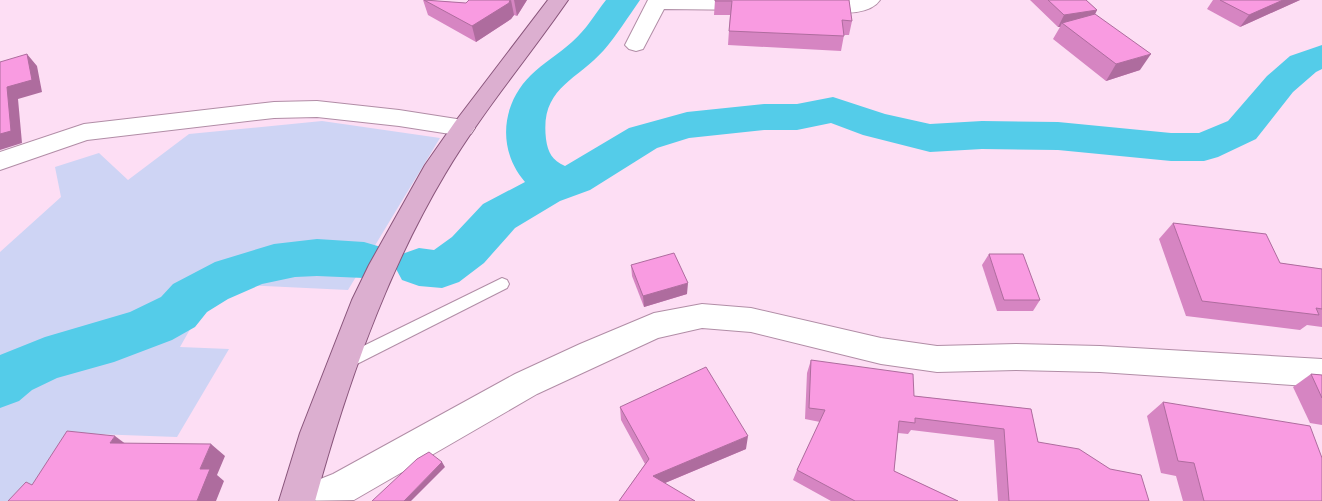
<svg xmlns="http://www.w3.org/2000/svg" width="1322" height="501" viewBox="0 0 1322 501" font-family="Mulish,sans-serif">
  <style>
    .green { fill: #ced4f4 }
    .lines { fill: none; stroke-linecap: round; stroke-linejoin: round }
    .river { fill: #54cce9; fill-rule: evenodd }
    .service-casing { stroke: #b18da6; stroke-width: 2 }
    .minor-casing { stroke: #b18da6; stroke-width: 2 }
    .primary-casing { stroke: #89557b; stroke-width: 2 }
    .service { fill: #fff; fill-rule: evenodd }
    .minor { fill: #fff; fill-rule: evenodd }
    .primary { fill: #dcafd0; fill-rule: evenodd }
    .wall { fill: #d685c2 }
    .shaded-wall { fill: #ae6c9e }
    .building { fill: #f99be1; stroke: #ae6c9e }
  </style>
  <rect width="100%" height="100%" fill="#fddef4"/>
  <polygon class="green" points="322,121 440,138 348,290 242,285 201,310 180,347 229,349 177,437 67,433 25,501 0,501 0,252 61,197 55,167 99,153 128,180 189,134"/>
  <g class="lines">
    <g class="river">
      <path d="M606,0H640C628,17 617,35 604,50C575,82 540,88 546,139C548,153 552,160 565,166L629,128L687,112L764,104H797L833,97L885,114L930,124L982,121L1058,122L1171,133H1199L1228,121L1267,76L1290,56L1322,45V69L1316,72L1293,92L1256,139L1218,157L1204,161H1171L1058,150L982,149L930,152L863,135L831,123L797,130H764L689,138L657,148L590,190L560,201L515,228L484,263L459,282L442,288L419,286L402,280L395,267L402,254L419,248L434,250L452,237L483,204L525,182C497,150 501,104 531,75C543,63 559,54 572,42C586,30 595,14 606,0Z"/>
      <polygon points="317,239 364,242 381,247 387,260 381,273 364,278 317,276 295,277 262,284 228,299 207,312 195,327 172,340 114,362 57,378 32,390 19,401 0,408 0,355 45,337 130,312 161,297 173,284 215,262 274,244"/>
    </g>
    <g class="service-casing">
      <polygon id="service" points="502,278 507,280 509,284 507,288 351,367 346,369 341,367 338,362 341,357"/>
    </g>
    <g class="minor-casing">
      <g id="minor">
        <polygon points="648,0 760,0 763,4 760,8 753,10 664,9 643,49 636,51 629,49 625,45"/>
        <path d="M813,0H880C868,18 832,12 813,12L806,10L803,6L806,2Z"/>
        <polygon points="317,101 399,110 463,120 471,122 475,128 471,134 463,136 399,126 317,117 274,118 87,140 0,170 0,152 84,124 274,102"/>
        <polygon points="702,304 751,308 881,338 937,346 1016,344 1100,346 1322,359 1322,387 1100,372 1016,370 937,372 881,364 751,332 702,328 658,338 537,394 354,500 289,501 295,489 333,474 515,374 580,344 654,313"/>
      </g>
    </g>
    <g class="primary-casing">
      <path id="primary" d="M548,0H568C528,58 481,113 445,174C385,275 346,388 315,501H279L300,433L352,300L369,265L425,165L455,122Z"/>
    </g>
    <use href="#service" class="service"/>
    <use href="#minor" class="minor"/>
    <use href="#primary" class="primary"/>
  </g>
  <g class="wall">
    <polygon points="423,0 466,3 469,0 527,0 517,16 514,15 511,19 476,42 428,15"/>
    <polygon points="715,0 849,0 852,21 849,35 844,35 841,51 728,45 730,15 714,15"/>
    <polygon points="1030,0 1086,0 1097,10 1095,14 1140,70 1106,81 1053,39 1060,27 1058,27"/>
    <polygon points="1213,0 1300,0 1240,27 1207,9"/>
    <polygon points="1173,223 1280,263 1322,269 1322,327 1307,325 1300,330 1186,316 1159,239"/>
    <polygon points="989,254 1040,300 1033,311 997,311 982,265"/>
    <polygon points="631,265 687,294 644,307 632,276"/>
    <polygon points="811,360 914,396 1031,409 1038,442 1149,501 998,501 994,440 911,430 908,434 898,433 894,471 958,501 831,501 793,480 797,470 820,422 805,419 807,373"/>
    <polygon points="1311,374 1322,375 1322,425 1310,423 1293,387"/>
    <polygon points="1163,402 1322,501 1183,501 1176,476 1161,473 1147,416"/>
    <polygon points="620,407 746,449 665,483 619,501 645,464 621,420"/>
  </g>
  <g class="shaded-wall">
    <polygon points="511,0 514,15 511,19 476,42 472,26"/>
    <polygon points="514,0 527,0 517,16"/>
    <polygon points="1283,0 1300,0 1240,27 1249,15"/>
    <polygon points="1097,10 1091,22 1062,23 1060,27 1058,27 1064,15"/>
    <polygon points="27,54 37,66 42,92 18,99 22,143 0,150 0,134 7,87"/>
    <polygon points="1151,54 1140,70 1106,81 1116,64"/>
    <polygon points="688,283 687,294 644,307 643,296"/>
    <polygon points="115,436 131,448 110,443"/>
    <polygon points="748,436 746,449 653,488 653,476"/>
    <polygon points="211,444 225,456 217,475 224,481 216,501 197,501 200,469"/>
    <polygon points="442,462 445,467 411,501 404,501"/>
  </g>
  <g class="building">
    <polygon points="424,0 466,3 469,0 510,0 509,3 472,26"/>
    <polygon points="715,0 849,0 852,21 842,20 844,36 729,31 732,1 715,1"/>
    <polygon points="1048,0 1086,0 1097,10 1064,15"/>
    <polygon points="1220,0 1283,0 1249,15"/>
    <polygon points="1095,14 1151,54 1116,64 1062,23"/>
    <polygon points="27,54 32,80 7,87 11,131 0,134 0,62"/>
    <polygon points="1173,223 1266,234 1280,263 1322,269 1322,309 1316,308 1319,315 1202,301"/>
    <polygon points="674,253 688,283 643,296 631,265"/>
    <polygon points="989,254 1023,254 1040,300 1004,300"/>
    <polygon points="811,360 913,374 914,396 1031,409 1038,442 1079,449 1110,469 1141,475 1149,501 1009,501 1004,429 915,418 915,423 899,421 894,471 958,501 855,501 797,470 825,410 809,408"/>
    <polygon points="706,367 748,436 653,476 695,501 619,501 649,459 620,407"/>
    <polygon points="1311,374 1322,375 1322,398"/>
    <polygon points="1163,402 1310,426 1322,458 1322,501 1204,501 1194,463 1178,461"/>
    <polygon points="67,431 115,436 110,443 211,444 200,469 210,469 197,501 8,501 26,482 32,485"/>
    <polygon points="429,452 442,462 404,501 372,501 417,459"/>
  </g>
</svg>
